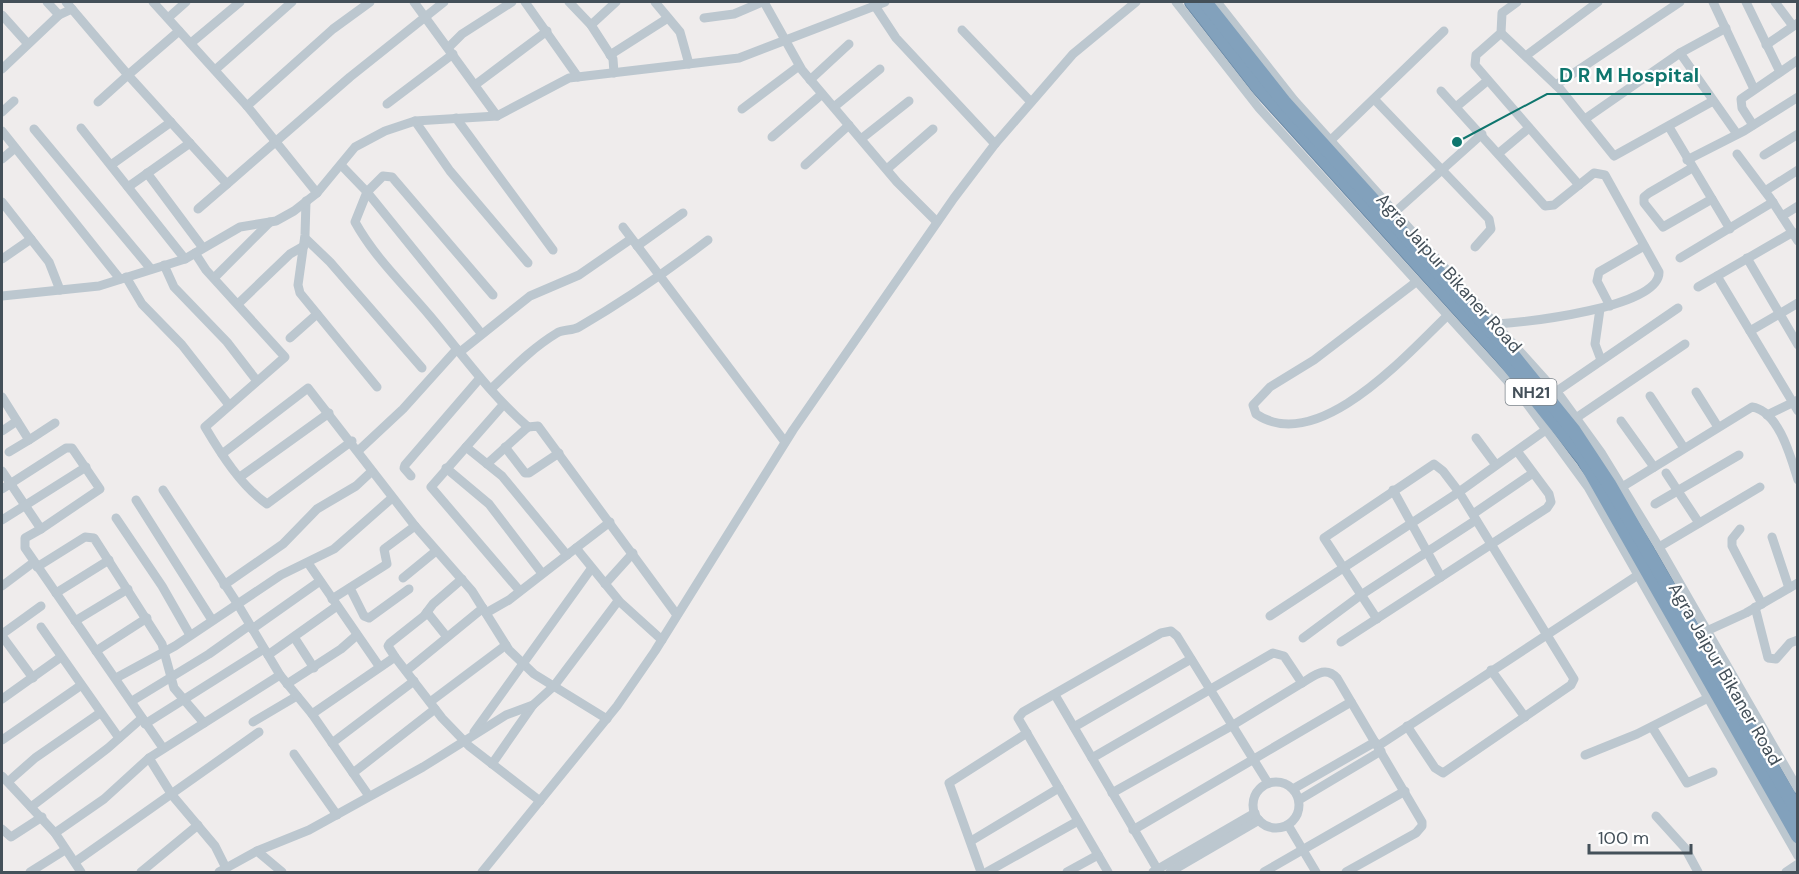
<svg xmlns="http://www.w3.org/2000/svg" width="1799" height="874" viewBox="0 0 1799 874" font-family="'DM Sans',sans-serif">
  <style>
    .lines { fill: none; stroke-linecap: round; stroke-linejoin: round }
    .highway-casing { stroke: #6d8ca8; stroke-width: 16 }
    .minor { stroke: #bcc7cf; stroke-width: 9 }
    .highway { stroke: #82a1bc; stroke-width: 14 }
    .labels { text-anchor: middle; stroke-width: 4.5; stroke-linejoin: round; paint-order: stroke }
    .shield { fill: #fff; stroke: #7c848b; stroke-width: 1.5 }
    .shield-label { font-size: 16px; font-weight: bold; fill: #445059 }
    .street-label { font-size: 18px; fill: #445059; stroke: #fff }
    .leader { fill: none; stroke: #0f766e; stroke-width: 2 }
    .callout-dot { fill: #0f766e; stroke: #fff; stroke-width: 2 }
    .callout-label { font-size: 20px; text-anchor: middle; font-weight: bold; fill: #0f766e; stroke: #fff; stroke-width: 4.5; stroke-linejoin: round; paint-order: stroke }
  </style>
  <rect width="100%" height="100%" fill="#efecec"/>
  <g class="lines">
    <g class="highway-casing">
      <g id="highway">
        <polyline points="1192,2 1258,87 1502,357 1584,460 1798,836"/>
        <polyline points="1205,2 1285,103 1507,348 1574,431 1609,484 1798,812"/>
      </g>
    </g>
    <g class="minor">
      <polyline points="47,2 59,15"/>
      <polyline points="66,2 128,75 179,31"/>
      <polyline points="153,2 247,106 317,193"/>
      <polyline points="414,2 497,116"/>
      <polyline points="525,2 578,77"/>
      <polyline points="569,2 591,25 616,2"/>
      <polyline points="655,2 680,32 689,64"/>
      <polyline points="764,2 802,70 897,182 937,222"/>
      <polyline points="1176,2 1259,108 1522,397 1588,487 1798,856"/>
      <polyline points="1217,2 1294,100 1560,396 1602,454 1659,547 1798,789"/>
      <polyline points="1517,2 1502,13 1501,33 1476,55 1475,65 1579,185"/>
      <polyline points="1713,2 1754,89"/>
      <polyline points="1746,2 1780,72"/>
      <polyline points="1775,2 1793,26"/>
      <polyline points="875,6 896,38 995,144"/>
      <polyline points="2,15 28,44"/>
      <polyline points="168,18 186,2"/>
      <polyline points="704,18 734,14 762,2"/>
      <polyline points="591,25 613,59 614,73"/>
      <polyline points="962,30 1031,102"/>
      <polyline points="1501,33 1561,90 1614,156 1713,101"/>
      <polyline points="191,43 240,2"/>
      <polyline points="1766,45 1798,23"/>
      <polyline points="449,47 462,34 512,2"/>
      <polyline points="1680,53 1737,134"/>
      <polyline points="610,55 668,18"/>
      <polyline points="1527,55 1598,2"/>
      <polyline points="2,69 59,15 72,9"/>
      <polyline points="215,70 292,2"/>
      <polyline points="810,80 849,44"/>
      <polyline points="475,85 547,31"/>
      <polyline points="1556,85 1680,2"/>
      <path d="M1441,91L1545,206L1554,205L1594,173L1605,175L1659,272C1660,308 1525,322 1497,324"/>
      <polyline points="1375,100 1489,219 1491,229 1475,247"/>
      <polyline points="98,102 128,75 227,184 350,77 444,2"/>
      <polyline points="387,104 453,54"/>
      <polyline points="247,106 333,29 370,2"/>
      <polyline points="834,107 880,69"/>
      <polyline points="1456,107 1487,81"/>
      <polyline points="742,109 799,66"/>
      <polyline points="2,112 14,101"/>
      <polyline points="456,118 553,250"/>
      <polyline points="1585,119 1680,53 1726,28"/>
      <polyline points="415,121 450,171 528,263"/>
      <polyline points="1753,125 1742,108 1741,99 1798,60"/>
      <polyline points="1669,127 1730,229"/>
      <polyline points="81,128 185,259"/>
      <polyline points="34,129 151,269"/>
      <polyline points="2,131 120,279"/>
      <polyline points="772,137 822,94"/>
      <polyline points="861,139 909,101"/>
      <polyline points="1331,140 1444,31"/>
      <polyline points="1499,153 1529,128"/>
      <polyline points="1737,154 1770,198 1798,241"/>
      <polyline points="1764,155 1798,134"/>
      <polyline points="2,159 15,148"/>
      <polyline points="1687,160 1744,131 1798,97"/>
      <polyline points="111,165 171,122"/>
      <path d="M341,165L367,192L355,222C375,258 404,285 430,316C462,354 490,394 528,427L538,426L677,615"/>
      <polyline points="805,165 849,125"/>
      <polyline points="1692,168 1649,193 1644,197 1644,203 1663,227 1712,199"/>
      <polyline points="887,169 933,129"/>
      <polyline points="147,173 203,248"/>
      <polyline points="128,187 190,143"/>
      <polyline points="1765,191 1798,170"/>
      <polyline points="306,201 305,235 298,285 300,293 377,387"/>
      <polyline points="2,202 49,262 60,290"/>
      <polyline points="198,209 227,184"/>
      <polyline points="1395,212 1482,134"/>
      <polyline points="1782,216 1798,206"/>
      <polyline points="623,227 785,442"/>
      <polyline points="305,238 330,262 422,368"/>
      <polyline points="637,246 683,213"/>
      <path d="M195,253L206,270L285,357L205,427C221,454 241,486 267,504L352,441"/>
      <polyline points="1680,258 1773,202"/>
      <polyline points="1747,258 1798,345"/>
      <polyline points="2,259 31,239"/>
      <polyline points="164,265 174,287 227,342 257,381"/>
      <polyline points="1717,276 1798,411"/>
      <polyline points="126,277 142,304 182,345 229,405"/>
      <polyline points="215,277 270,222"/>
      <path d="M1416,282L1314,360L1270,387L1253,405L1256,414C1318,456 1407,354 1447,316"/>
      <polyline points="1698,287 1793,232"/>
      <polyline points="2,296 99,286 185,259 240,227 276,221 294,211 317,193 355,147 385,131 415,121 497,116 569,78 739,58 885,2"/>
      <polyline points="239,303 290,254 304,246"/>
      <polyline points="1610,306 1597,281 1599,272 1644,246"/>
      <polyline points="1600,309 1595,344 1601,360"/>
      <polyline points="1750,331 1798,303"/>
      <polyline points="481,333 367,192 383,176 392,177 493,295"/>
      <polyline points="290,338 317,314"/>
      <polyline points="460,352 530,296 579,275 631,239"/>
      <path d="M491,389C512,369 532,348 557,333C563,329 572,331 579,327C624,301 666,272 708,240"/>
      <polyline points="1557,391 1678,308"/>
      <polyline points="1696,392 1718,427"/>
      <polyline points="1650,396 1684,448"/>
      <polyline points="2,397 29,440 55,423"/>
      <polyline points="503,405 431,487 519,590"/>
      <polyline points="1767,415 1798,400"/>
      <polyline points="1576,418 1685,344"/>
      <polyline points="1621,421 1654,467"/>
      <polyline points="2,431 17,421"/>
      <polyline points="1476,438 1496,465"/>
      <polyline points="466,447 502,476 567,555"/>
      <polyline points="505,447 525,473 529,473 559,453"/>
      <polyline points="358,451 403,409 457,349"/>
      <polyline points="9,452 29,440"/>
      <polyline points="222,454 308,388 415,526 472,591 509,650 534,674 607,719"/>
      <polyline points="487,464 528,427"/>
      <polyline points="446,468 489,504 541,572"/>
      <polyline points="2,471 41,529 25,538 25,548 163,748"/>
      <polyline points="1666,473 1699,523"/>
      <polyline points="411,476 404,468 405,465 480,378"/>
      <polyline points="240,477 329,413"/>
      <path d="M1622,487L1752,407C1779,411 1791,458 1798,480"/>
      <polyline points="2,489 66,448 72,448 100,489 41,529"/>
      <polyline points="163,490 237,603 280,675"/>
      <polyline points="1393,490 1441,577"/>
      <polyline points="136,500 212,620"/>
      <polyline points="1655,504 1739,455"/>
      <polyline points="1473,514 1533,473"/>
      <polyline points="116,518 162,586 190,635"/>
      <polyline points="2,520 86,467"/>
      <polyline points="1740,529 1732,539 1732,546 1762,604"/>
      <polyline points="1772,537 1789,588"/>
      <polyline points="1659,547 1760,487"/>
      <polyline points="576,548 610,522"/>
      <polyline points="308,563 379,666"/>
      <polyline points="37,567 85,537 94,538 162,644 174,688 204,723"/>
      <polyline points="403,578 436,551"/>
      <polyline points="605,584 633,553"/>
      <polyline points="224,585 283,544 317,509 356,486 372,471"/>
      <polyline points="2,586 34,562"/>
      <polyline points="350,588 364,616 369,618 409,589"/>
      <polyline points="56,593 109,560"/>
      <polyline points="332,599 387,564 384,549 415,526"/>
      <polyline points="1755,607 1768,658 1776,659 1790,643 1798,640"/>
      <polyline points="427,612 447,637"/>
      <polyline points="486,613 509,600 576,548 620,602 662,640"/>
      <polyline points="1270,616 1459,492 1547,429"/>
      <polyline points="1377,619 1324,538 1434,464 1443,471 1459,492 1574,679 1571,685 1443,773 1435,768 1407,726"/>
      <polyline points="75,621 128,589"/>
      <polyline points="41,627 119,738"/>
      <polyline points="252,629 320,581"/>
      <polyline points="2,634 41,606"/>
      <polyline points="1700,634 1746,613 1798,583"/>
      <polyline points="2,636 33,678"/>
      <polyline points="294,637 314,668"/>
      <polyline points="1303,638 1361,595 1476,520"/>
      <polyline points="1341,642 1547,508 1551,502 1549,494 1517,451"/>
      <polyline points="96,651 147,618"/>
      <polyline points="268,655 337,606"/>
      <polyline points="395,657 388,646 390,643 424,616 433,604 462,579"/>
      <polyline points="1491,670 1525,717"/>
      <polyline points="406,671 483,608"/>
      <polyline points="116,678 175,646 281,575 334,549 392,498"/>
      <polyline points="287,684 341,649 357,635"/>
      <polyline points="1055,695 1159,872"/>
      <polyline points="2,699 61,657"/>
      <polyline points="132,701 209,654 250,625"/>
      <polyline points="430,702 506,645"/>
      <polyline points="312,714 369,796"/>
      <polyline points="253,722 297,696"/>
      <polyline points="145,724 264,649"/>
      <polyline points="1074,727 1191,659"/>
      <polyline points="1652,727 1687,783 1713,772"/>
      <polyline points="474,732 591,569"/>
      <polyline points="2,740 80,686"/>
      <polyline points="332,743 414,681"/>
      <polyline points="1378,746 1638,575"/>
      <polyline points="294,754 337,815"/>
      <polyline points="1585,755 1637,734 1708,698"/>
      <polyline points="149,758 172,795 215,846 226,868"/>
      <path d="M1092,758L1273,653L1284,656L1302,683C1314,676 1325,665 1337,678L1422,822V826L1416,833L1346,872"/>
      <polyline points="492,764 533,705"/>
      <polyline points="353,773 435,709"/>
      <polyline points="2,776 55,833 81,872"/>
      <polyline points="9,781 35,758 100,713"/>
      <circle cx="1276" cy="805" r="23"/>
      <polyline points="1293,789 1375,742"/>
      <polyline points="1112,793 1233,725 1302,683"/>
      <polyline points="1299,800 1381,751"/>
      <polyline points="31,807 108,748 142,718"/>
      <polyline points="1656,816 1685,848 1698,872"/>
      <polyline points="1288,825 1316,872"/>
      <polyline points="2,829 11,837 42,817"/>
      <polyline points="1133,830 1351,702"/>
      <polyline points="55,833 104,799 149,758 280,675 312,714 395,657 442,718 469,746 540,801"/>
      <polyline points="971,841 1059,788"/>
      <polyline points="257,851 309,830 423,767 506,715 533,705 554,686 618,601"/>
      <polyline points="75,862 259,732"/>
      <polyline points="30,872 65,850"/>
      <polyline points="141,872 198,825"/>
      <polyline points="219,872 257,851 282,872"/>
      <polyline points="482,872 617,706 655,651 793,430 954,198 995,144 1073,54 1136,2"/>
      <polyline points="981,872 949,783 1027,733"/>
      <polyline points="987,872 1078,821"/>
      <polyline points="1067,872 1098,855"/>
      <polyline points="1108,872 1018,718 1023,712 1161,633 1171,631 1177,636 1268,783"/>
      <polyline points="1153,872 1255,813"/>
      <polyline points="1170,872 1259,820"/>
      <polyline points="1264,872 1405,791"/>
      <polyline points="1786,872 1798,864"/>
    </g>
    <use href="#highway" class="highway"/>
  </g>
  <g class="labels">
    <rect class="shield" x="1505.5" y="379" width="51" height="26" rx="4.5"/>
    <g class="shield-label">
      <text x="1531" y="398">NH21</text>
    </g>
    <g class="street-label">
      <text transform="translate(1449 273) rotate(48)" y="6">Agra Jaipur Bikaner Road</text>
      <text transform="translate(1725 674) rotate(60)" y="6">Agra Jaipur Bikaner Road</text>
    </g>
  </g>
  <path class="leader" d="M1457 142L1547 94H1711"/>
  <circle class="callout-dot" cx="1457" cy="142" r="6"/>
  <g class="callout-label">
    <text x="1629" y="82">D R M Hospital</text>
  </g>
  <rect width="1799" height="874" fill="none" stroke="#445059" stroke-width="6"/>
  <path d="M1589 844v9h102v-9" fill="none" stroke="#445059" stroke-width="3"/>
  <text x="1598" y="844" font-size="18" fill="#445059" stroke="#ffffff" stroke-width="4.5" paint-order="stroke">100 m</text>
</svg>
